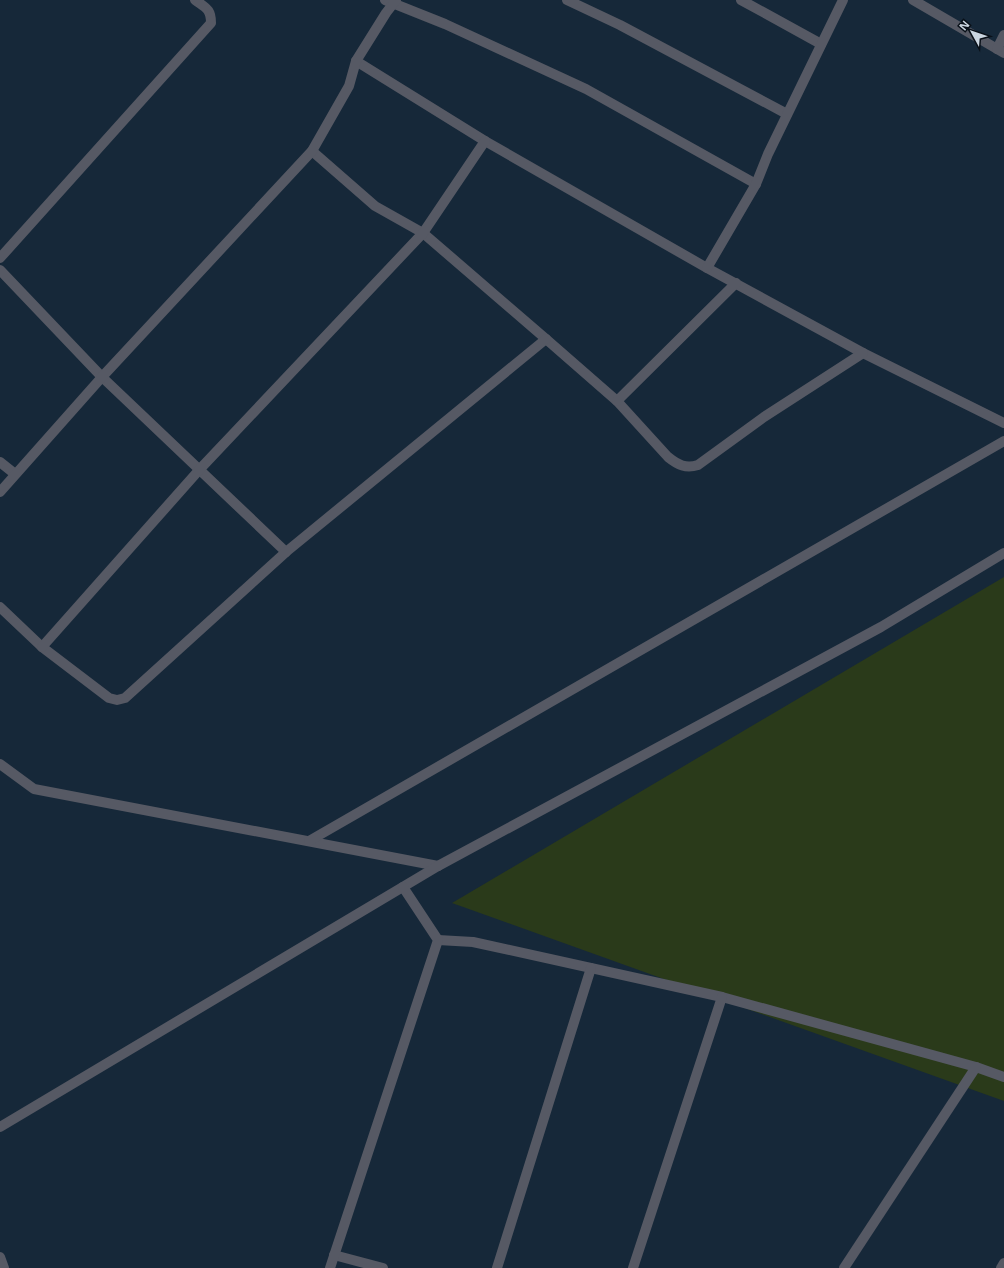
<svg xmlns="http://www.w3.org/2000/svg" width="1004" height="1268" viewBox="0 0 1004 1268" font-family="'Open Sans',sans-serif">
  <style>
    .green { fill: #2a3a1a }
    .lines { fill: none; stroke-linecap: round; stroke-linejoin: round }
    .minor { stroke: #565964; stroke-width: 10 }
  </style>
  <rect width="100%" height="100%" fill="#162839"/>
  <polygon class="green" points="1004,577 1004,1101 452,903"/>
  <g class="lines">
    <g class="minor">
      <polyline points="385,0 445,24 586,89 756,184"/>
      <polyline points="567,0 620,25 787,114"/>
      <polyline points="741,0 821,44"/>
      <polyline points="913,0 1004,53"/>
      <polyline points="997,49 1004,35"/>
      <polyline points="356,61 485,141 707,268 863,353 1004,423"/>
      <path d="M312,151L375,206L423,233L546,339L617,401L668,457C678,465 686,469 698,465L764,417L863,353"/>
      <path d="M0,258L211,23C211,9 206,8 195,0"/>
      <polyline points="707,268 756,184 768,154 843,0"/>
      <polyline points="0,270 102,377 286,552"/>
      <polyline points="617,401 736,283"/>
      <polyline points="0,462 15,474"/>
      <polyline points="0,492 102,377 312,151 349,86 356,61 386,13 396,0"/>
      <polyline points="0,607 42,647 109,698 117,700 125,698 286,552 546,339"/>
      <polyline points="42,647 200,469 423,233 485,141"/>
      <polyline points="0,764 34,789 438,866"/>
      <polyline points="309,841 1004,441"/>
      <polyline points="438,940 473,942 722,997 976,1067 1004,1077"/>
      <polyline points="0,1127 438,866 881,627 1004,553"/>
      <polyline points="334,1255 383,1268"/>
      <polyline points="0,1257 4,1268"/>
      <polyline points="330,1268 438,940 403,887"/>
      <polyline points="497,1268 591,968"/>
      <polyline points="633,1268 722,997"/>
      <polyline points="844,1268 976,1067"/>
      <polyline points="1001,1268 1004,1263"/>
    </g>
  </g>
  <g transform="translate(972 32) rotate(310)" stroke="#091018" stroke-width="3" paint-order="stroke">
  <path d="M0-3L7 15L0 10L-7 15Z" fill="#cad5e0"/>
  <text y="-6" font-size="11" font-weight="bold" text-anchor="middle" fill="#cad5e0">N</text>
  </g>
</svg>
